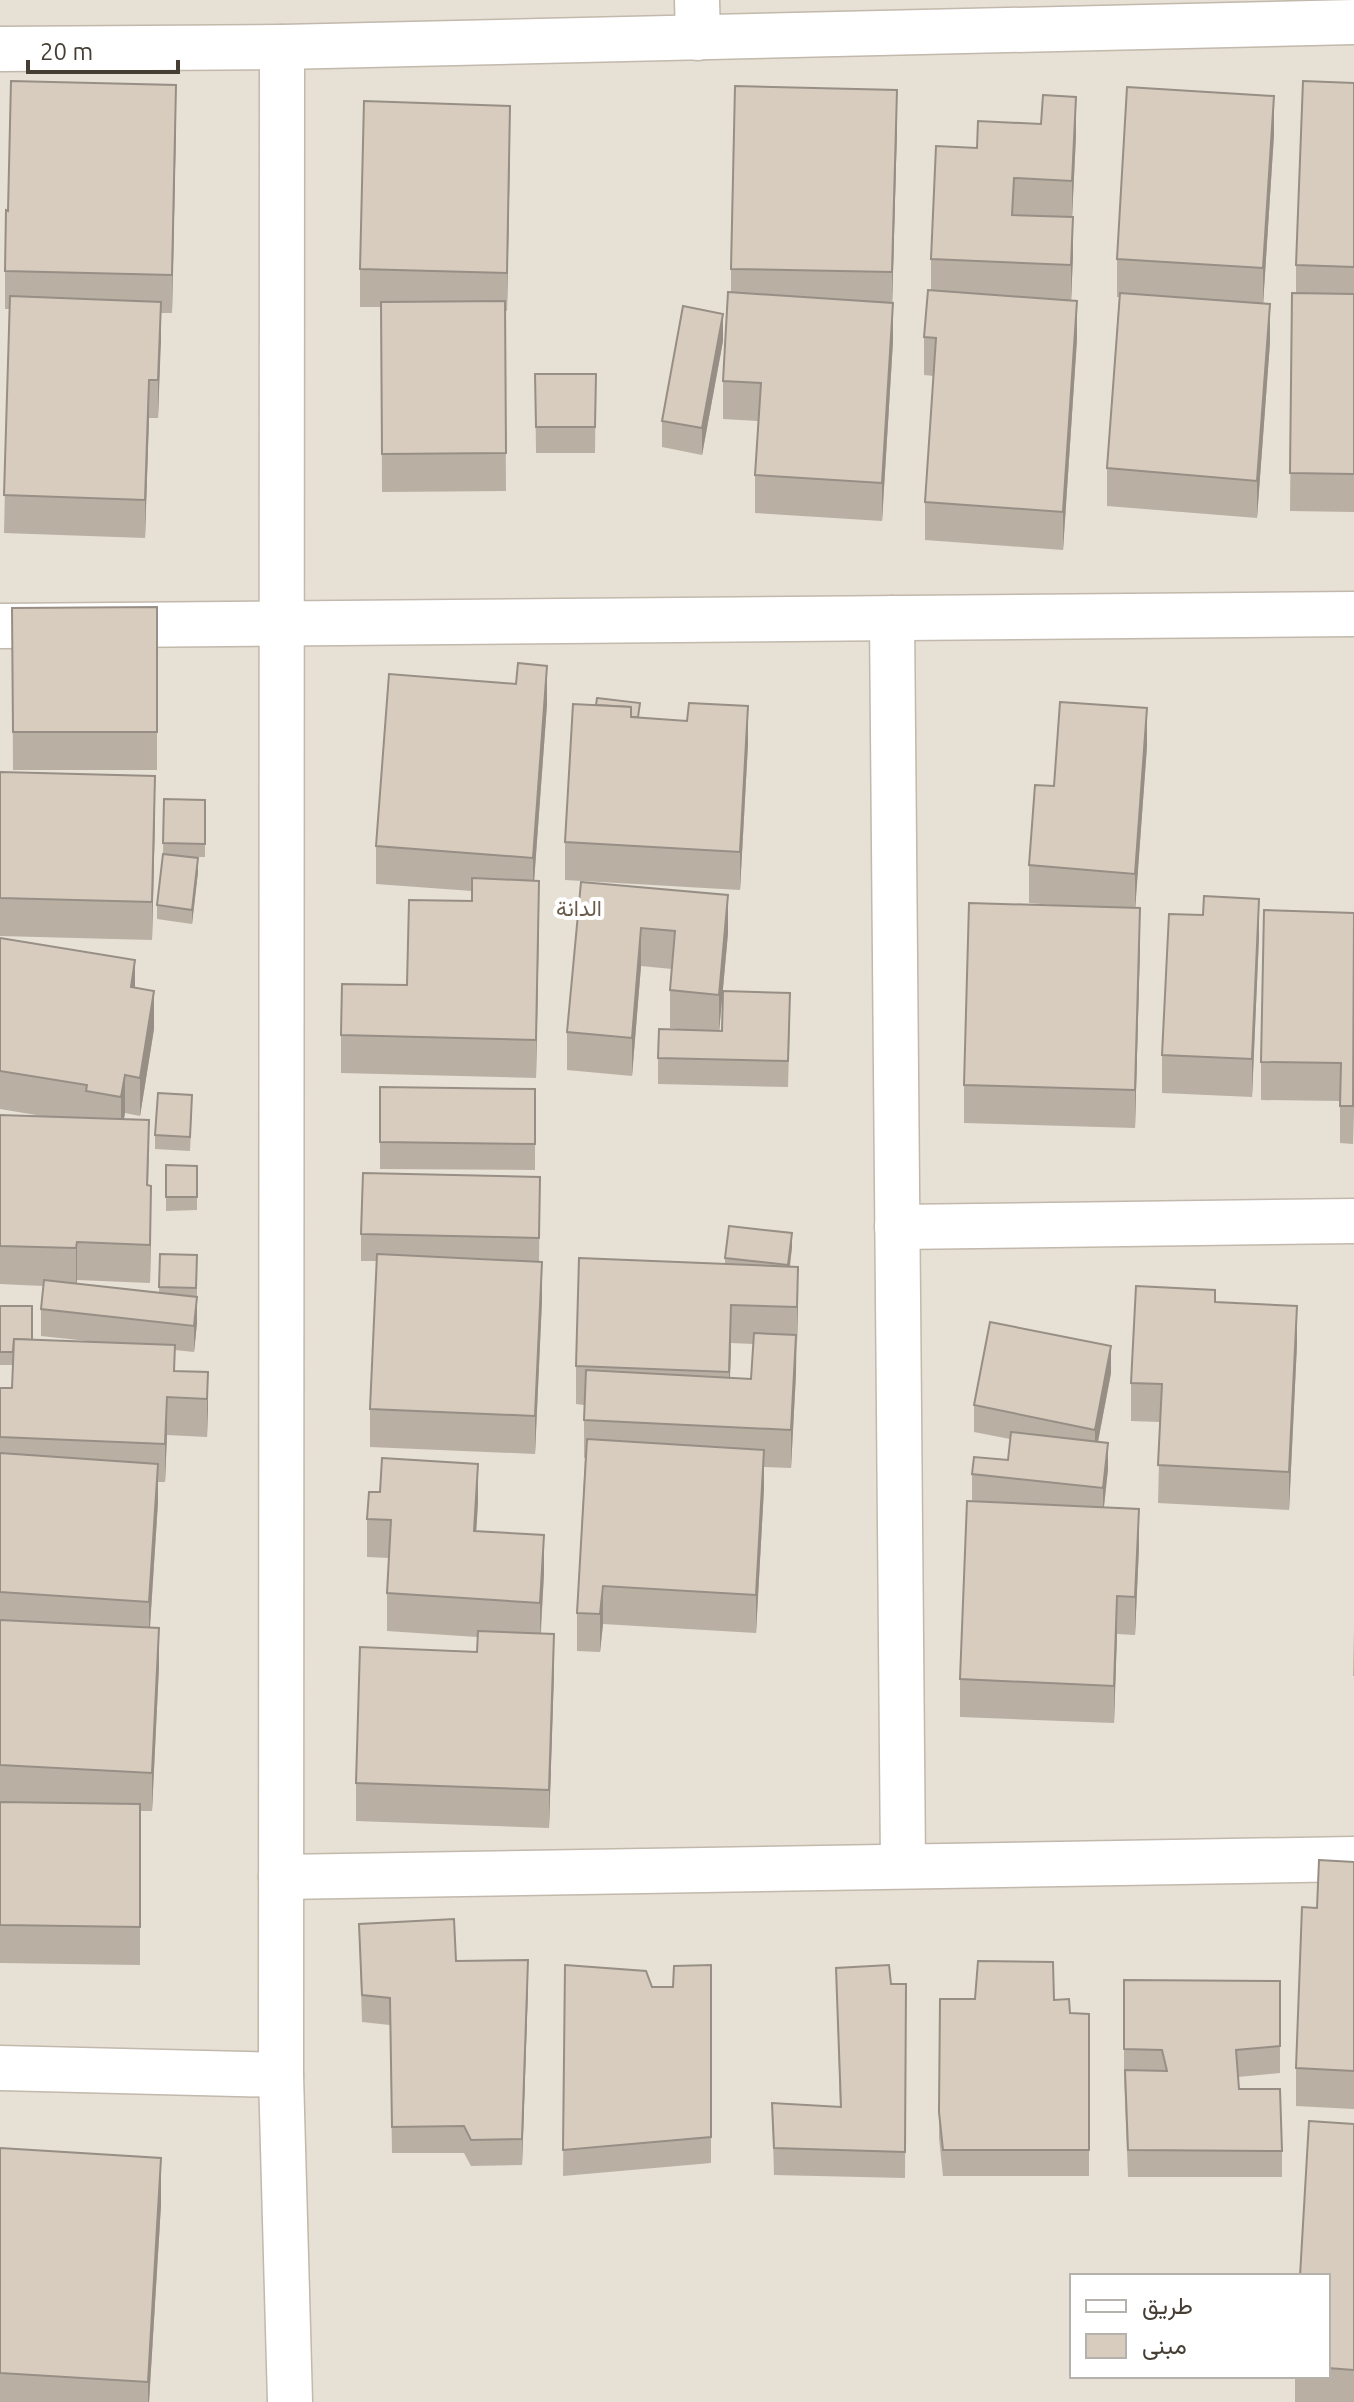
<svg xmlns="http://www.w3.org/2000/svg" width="1354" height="2402" viewBox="0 0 1354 2402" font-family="Ubuntu,Vazirmatn,sans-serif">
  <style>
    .residential { fill: #e7e0d4; fill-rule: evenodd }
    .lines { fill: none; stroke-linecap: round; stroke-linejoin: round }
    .street-casing { stroke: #c2b8ac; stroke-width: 47 }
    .street { stroke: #fff; stroke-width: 44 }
    .wall { fill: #baafa3; fill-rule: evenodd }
    .shaded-wall { fill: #978f85 }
    .building { fill: #d8ccbe; stroke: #978f85; stroke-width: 2 }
    .labels { text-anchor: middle; stroke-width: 8; stroke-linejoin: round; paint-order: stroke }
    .neighbourhood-label { font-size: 22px; fill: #695c4c; stroke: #fff }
  </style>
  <rect width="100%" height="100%" fill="#f3eee6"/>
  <path class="residential" d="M0,0H1354V2402H0ZM1072,2276H1328V2376H1072Z"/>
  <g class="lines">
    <g class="street-casing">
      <g id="street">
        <polyline points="697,0 698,38"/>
        <polyline points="282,47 281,2075 290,2402"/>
        <polyline points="0,49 282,47 1354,22"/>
        <polyline points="892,618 903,1866"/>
        <polyline points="0,626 1354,614"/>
        <polyline points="897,1227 1354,1221"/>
        <polyline points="281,1877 1354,1859"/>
        <polyline points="0,2068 281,2075"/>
      </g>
    </g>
    <use href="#street" class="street"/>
  </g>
  <g class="wall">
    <polygon points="1354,83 1354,512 1290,511 1292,293 1296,293 1296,265"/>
    <polygon points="176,123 172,313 161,313 158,418 149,418 145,538 4,533 9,309 5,309 5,271 8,211"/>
    <polygon points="897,128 892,303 893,341 882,521 755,513 755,475 758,421 723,419 723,381 731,292 731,269"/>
    <polygon points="1274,134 1263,304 1270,342 1257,518 1107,506 1107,468 1119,297 1117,297 1117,259"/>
    <polygon points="1076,135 1072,217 1073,255 1071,301 1077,339 1063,550 925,540 925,502 934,376 924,375 924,337 931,291 931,259 977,148"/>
    <polygon points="510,143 507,311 505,311 506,491 382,492 381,307 360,307 360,269"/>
    <polygon points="723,341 702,455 662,447 662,421"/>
    <polygon points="535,374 596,374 595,453 536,453"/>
    <polygon points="157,607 157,770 13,770 12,608"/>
    <polygon points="547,704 534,881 539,919 536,1078 341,1073 341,1035 407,985 472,901 472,891 376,884 376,846"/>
    <polygon points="639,717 748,744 740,890 565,880 565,842"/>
    <polygon points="1147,746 1135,907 1140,946 1135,1128 964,1123 964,1085 1054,905 1029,903 1029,865 1054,786"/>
    <polygon points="0,772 155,814 152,940 0,936"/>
    <polygon points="164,799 205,800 205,857 193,857 198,872 192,924 157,919 157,905 163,855"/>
    <polygon points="581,882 728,933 719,1031 790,1020 788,1087 658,1084 658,1058 684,1030 670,1028 670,990 672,969 641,966 632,1076 567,1070 567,1032"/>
    <polygon points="1354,913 1353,1144 1340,1143 1340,1101 1261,1100 1261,1062"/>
    <polygon points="1203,915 1259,937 1252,1097 1162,1093 1162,1055"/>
    <polygon points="0,938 135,988 154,1029 140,1116 125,1113 124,1119 149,1157 148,1186 151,1224 150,1283 77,1280 77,1284 159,1293 160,1254 197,1255 197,1323 194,1352 175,1350 175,1371 208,1372 207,1437 167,1435 165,1482 158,1482 158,1502 150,1628 159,1666 152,1811 140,1811 140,1965 0,1963 0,1388 12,1388 13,1365 0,1365 0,1306 32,1340 107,1343 41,1336 41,1309 43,1286 0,1284 0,1115 42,1116 0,1109"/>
    <polygon points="380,1087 535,1089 535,1170 380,1169"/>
    <polygon points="192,1108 190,1151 155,1149 155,1135"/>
    <polygon points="166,1165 197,1166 197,1210 166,1211"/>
    <polygon points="540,1177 539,1262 542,1300 535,1454 370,1447 370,1409 377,1261 361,1261 361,1234"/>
    <path d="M792,1247L790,1267L798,1305L796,1373L791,1468L764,1467V1488L756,1633L603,1624L600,1652L577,1651V1613L585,1458H584V1405L576,1404V1366L725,1264V1258ZM731,1343L753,1344L751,1379L730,1378Z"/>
    <polygon points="1215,1302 1297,1344 1289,1510 1158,1503 1160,1422 1131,1421 1131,1383"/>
    <polygon points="1111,1373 1098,1442 1108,1469 1104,1507 1139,1547 1135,1635 1117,1634 1114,1723 960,1717 960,1679 972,1501 972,1474 1008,1460 1010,1439 974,1432 974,1405"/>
    <polygon points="478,1502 476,1531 544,1573 541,1633 554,1672 549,1828 356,1821 356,1783 477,1652 477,1637 387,1631 387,1593 389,1558 367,1557 367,1519"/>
    <polygon points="1354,1628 1354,1676 1353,1676"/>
    <polygon points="1354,1862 1354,2109 1296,2106 1296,2068 1317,1908"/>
    <polygon points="359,1924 528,1987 522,2165 471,2166 464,2153 392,2153 390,2025 362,2022"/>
    <polygon points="565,1965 652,1987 673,1987 711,1965 711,2163 563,2176"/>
    <polygon points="836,1968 891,1984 906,1984 905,2178 774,2175 772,2103 840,2107"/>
    <polygon points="1124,1980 1280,1981 1280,2073 1238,2077 1239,2089 1282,2151 1282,2177 1128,2177 1124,2075"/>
    <polygon points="940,1999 1054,2000 1070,2013 1089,2014 1089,2176 943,2176 939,2138"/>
    <polygon points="1354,2124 1354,2402 1295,2402 1295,2376 1328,2376 1328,2276"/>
    <polygon points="0,2148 161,2205 149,2402 0,2402"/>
  </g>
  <g class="shaded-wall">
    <polygon points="176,85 176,123 172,313 172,275"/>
    <polygon points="897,90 897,128 892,310 892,272"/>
    <polygon points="1274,96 1274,134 1263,306 1263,268"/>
    <polygon points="1076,97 1076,135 1072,219 1072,181"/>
    <polygon points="510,106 510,143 507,311 507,273"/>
    <polygon points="1073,217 1073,255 1071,303 1071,265"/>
    <polygon points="1077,301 1077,339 1063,550 1063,512"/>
    <polygon points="161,302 161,340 158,418 158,380"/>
    <polygon points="893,303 893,341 882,521 882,483"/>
    <polygon points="1270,304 1270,342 1257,518 1257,481"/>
    <polygon points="723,314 723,341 702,455 702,428"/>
    <polygon points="149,380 149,418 145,538 145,500"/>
    <polygon points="547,666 547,704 533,896 533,858"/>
    <polygon points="748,706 748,744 740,890 740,852"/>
    <polygon points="1147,708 1147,746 1135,912 1135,874"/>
    <polygon points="155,776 155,814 152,940 152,902"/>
    <polygon points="198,858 198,872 192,924 192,910"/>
    <polygon points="539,881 539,919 536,1078 536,1040"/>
    <polygon points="728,895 728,933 719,1033 719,995"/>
    <polygon points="1259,899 1259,937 1252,1097 1252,1059"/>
    <polygon points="1140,908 1140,946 1135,1128 1135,1090"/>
    <polygon points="641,928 641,966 632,1076 632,1038"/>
    <polygon points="135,960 135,998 131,987"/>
    <polygon points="154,991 154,1029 140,1116 140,1078"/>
    <polygon points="1354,1049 1354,1087 1353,1144 1353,1106"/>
    <polygon points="125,1075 125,1113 121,1135 121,1097"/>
    <polygon points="151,1186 151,1224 150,1283 150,1245"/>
    <polygon points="792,1233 792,1247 788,1278 788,1265"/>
    <polygon points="77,1242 77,1280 76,1286 76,1248"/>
    <polygon points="542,1262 542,1300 535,1454 535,1416"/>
    <polygon points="798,1267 798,1305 797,1345 797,1307"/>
    <polygon points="197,1297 197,1323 194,1352 194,1326"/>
    <polygon points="731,1305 731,1343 729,1410 729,1372"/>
    <polygon points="1297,1306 1297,1344 1289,1510 1289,1472"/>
    <polygon points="796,1335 796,1373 791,1468 791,1430"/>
    <polygon points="1111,1346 1111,1373 1095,1457 1095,1430"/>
    <polygon points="208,1372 208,1410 207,1437 207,1399"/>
    <polygon points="167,1397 167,1435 165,1482 165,1444"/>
    <polygon points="1108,1443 1108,1469 1103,1515 1103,1488"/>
    <polygon points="764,1450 764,1488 756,1633 756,1595"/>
    <polygon points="158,1464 158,1502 149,1640 149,1602"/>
    <polygon points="478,1464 478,1502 474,1569 474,1531"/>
    <polygon points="1139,1509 1139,1547 1135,1635 1135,1597"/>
    <polygon points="544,1535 544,1573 540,1641 540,1603"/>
    <polygon points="603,1586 603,1624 600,1652 600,1614"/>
    <polygon points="1117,1596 1117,1634 1114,1723 1114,1686"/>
    <polygon points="159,1628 159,1666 152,1811 152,1773"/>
    <polygon points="554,1634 554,1672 549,1828 549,1790"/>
    <polygon points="528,1960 528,1987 522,2165 522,2139"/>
    <polygon points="161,2158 161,2205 149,2402 148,2402 148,2382"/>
  </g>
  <g class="building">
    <polygon points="11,81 176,85 172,275 5,271 6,210 8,211"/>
    <polygon points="1303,81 1354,83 1354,267 1296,265"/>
    <polygon points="735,86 897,90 892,272 731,269"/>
    <polygon points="1127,87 1274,96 1263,268 1117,259"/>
    <polygon points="1043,95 1076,97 1072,181 1014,178 1012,215 1073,217 1071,265 931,259 936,146 977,148 978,121 1041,124"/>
    <polygon points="364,101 510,106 507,273 360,269"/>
    <polygon points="928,290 1077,301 1063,512 925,502 936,338 924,337"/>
    <polygon points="728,292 893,303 882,483 755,475 761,383 723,381"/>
    <polygon points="1120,293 1270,304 1257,481 1107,468"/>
    <polygon points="1292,293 1354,294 1354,474 1290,473"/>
    <polygon points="10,296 161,302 158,380 149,380 145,500 4,495"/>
    <polygon points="505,301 506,453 382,454 381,302"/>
    <polygon points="683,306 723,314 702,428 662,421"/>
    <polygon points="535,374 596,374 595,427 536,427"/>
    <polygon points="157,607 157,732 13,732 12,608"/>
    <polygon points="518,663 547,666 533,858 376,846 389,674 516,684"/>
    <polygon points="597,698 640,703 638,717 631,717 631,707 596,705"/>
    <polygon points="1060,702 1147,708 1135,874 1029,865 1035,785 1054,786"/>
    <polygon points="689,703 748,706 740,852 565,842 573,704 631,707 631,717 687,721"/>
    <polygon points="0,772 155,776 152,902 0,898"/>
    <polygon points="164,799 205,800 205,844 163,843"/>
    <polygon points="163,854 198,858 192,910 157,905"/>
    <polygon points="472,878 539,881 536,1040 341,1035 342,984 407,985 409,900 472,901"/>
    <polygon points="581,882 728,895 719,995 670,990 675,931 641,928 632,1038 567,1032"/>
    <polygon points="1204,896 1259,899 1252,1059 1162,1055 1169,914 1203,915"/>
    <polygon points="969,903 1140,908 1135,1090 964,1085"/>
    <polygon points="1264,910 1354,913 1353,1106 1340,1106 1341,1063 1261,1062"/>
    <polygon points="0,938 135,960 131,987 154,991 140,1078 125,1075 121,1097 86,1091 87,1085 0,1071"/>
    <polygon points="723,991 790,993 788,1061 658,1058 659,1029 722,1031"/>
    <polygon points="380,1087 535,1089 535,1144 380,1142"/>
    <polygon points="158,1093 192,1095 190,1137 155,1135"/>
    <polygon points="0,1115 149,1120 147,1185 151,1186 150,1245 77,1242 76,1248 0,1246"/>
    <polygon points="166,1165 197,1166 197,1197 166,1197"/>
    <polygon points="363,1173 540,1177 539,1238 361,1234"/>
    <polygon points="729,1226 792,1233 788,1265 725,1258"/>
    <polygon points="160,1254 197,1255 196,1288 159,1287"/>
    <polygon points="377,1254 542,1262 535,1416 370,1409"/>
    <polygon points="579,1258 798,1267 797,1307 731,1305 729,1372 576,1366"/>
    <polygon points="44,1280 197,1297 194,1326 41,1309"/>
    <polygon points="1136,1286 1215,1290 1215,1302 1297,1306 1289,1472 1158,1465 1162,1384 1131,1383"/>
    <polygon points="0,1306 32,1306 32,1340 14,1339 13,1352 0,1352"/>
    <polygon points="990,1322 1111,1346 1095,1430 974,1405"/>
    <polygon points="754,1333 796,1335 791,1430 584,1420 586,1370 751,1379"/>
    <polygon points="14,1339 175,1345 174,1371 208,1372 207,1399 167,1397 165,1444 0,1437 0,1388 12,1388"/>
    <polygon points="1011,1432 1108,1443 1103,1488 972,1474 974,1457 1008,1460"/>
    <polygon points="587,1439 764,1450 756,1595 603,1586 600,1614 577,1613"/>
    <polygon points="0,1453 158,1464 149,1602 0,1592"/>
    <polygon points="382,1458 478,1464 474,1531 544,1535 540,1603 387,1593 391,1520 367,1519 369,1492 380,1492"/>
    <polygon points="967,1501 1139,1509 1135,1597 1117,1596 1114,1686 960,1679"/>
    <polygon points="0,1620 159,1628 152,1773 0,1765"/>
    <polygon points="478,1631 554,1634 549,1790 356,1783 360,1647 477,1652"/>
    <polygon points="0,1802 140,1804 140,1927 0,1925"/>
    <polygon points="1319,1860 1354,1862 1354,2071 1296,2068 1302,1907 1317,1908"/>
    <polygon points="454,1919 456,1961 528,1960 522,2139 471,2140 464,2126 392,2127 390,1998 362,1995 359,1924"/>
    <polygon points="978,1961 1053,1962 1054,2000 1069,1999 1070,2013 1089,2014 1089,2150 943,2150 939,2112 940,1999 975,1999"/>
    <polygon points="565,1965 646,1971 652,1987 673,1987 674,1966 711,1965 711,2137 563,2150"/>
    <polygon points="889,1965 891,1984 906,1984 905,2152 774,2148 772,2103 841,2107 836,1968"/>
    <polygon points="1124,1980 1280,1981 1280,2046 1236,2050 1239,2089 1280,2089 1282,2151 1128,2150 1125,2070 1167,2071 1162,2050 1124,2049"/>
    <polygon points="1309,2121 1354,2124 1354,2370 1328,2368 1328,2276 1300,2276"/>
    <polygon points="0,2148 161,2158 148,2382 0,2373"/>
  </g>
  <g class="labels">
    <g class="neighbourhood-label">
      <text x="579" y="916">الدانة</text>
    </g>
  </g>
  <rect x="1070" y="2274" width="260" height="104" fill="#ffffff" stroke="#b5b2ae" stroke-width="2"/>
  <rect x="1086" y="2300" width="40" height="12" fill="#ffffff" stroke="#b5b2ae" stroke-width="2"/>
  <text x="1142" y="2314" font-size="24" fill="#463e35">طريق</text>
  <rect x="1086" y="2334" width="40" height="24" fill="#d8ccbe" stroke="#b5b2ae" stroke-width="2"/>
  <text x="1142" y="2354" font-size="24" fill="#463e35">مبنى</text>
  <path d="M28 60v12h150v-12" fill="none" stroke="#463e35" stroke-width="4"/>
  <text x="40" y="60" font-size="24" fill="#463e35" stroke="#ffffff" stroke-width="6" paint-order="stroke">20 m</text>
</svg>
